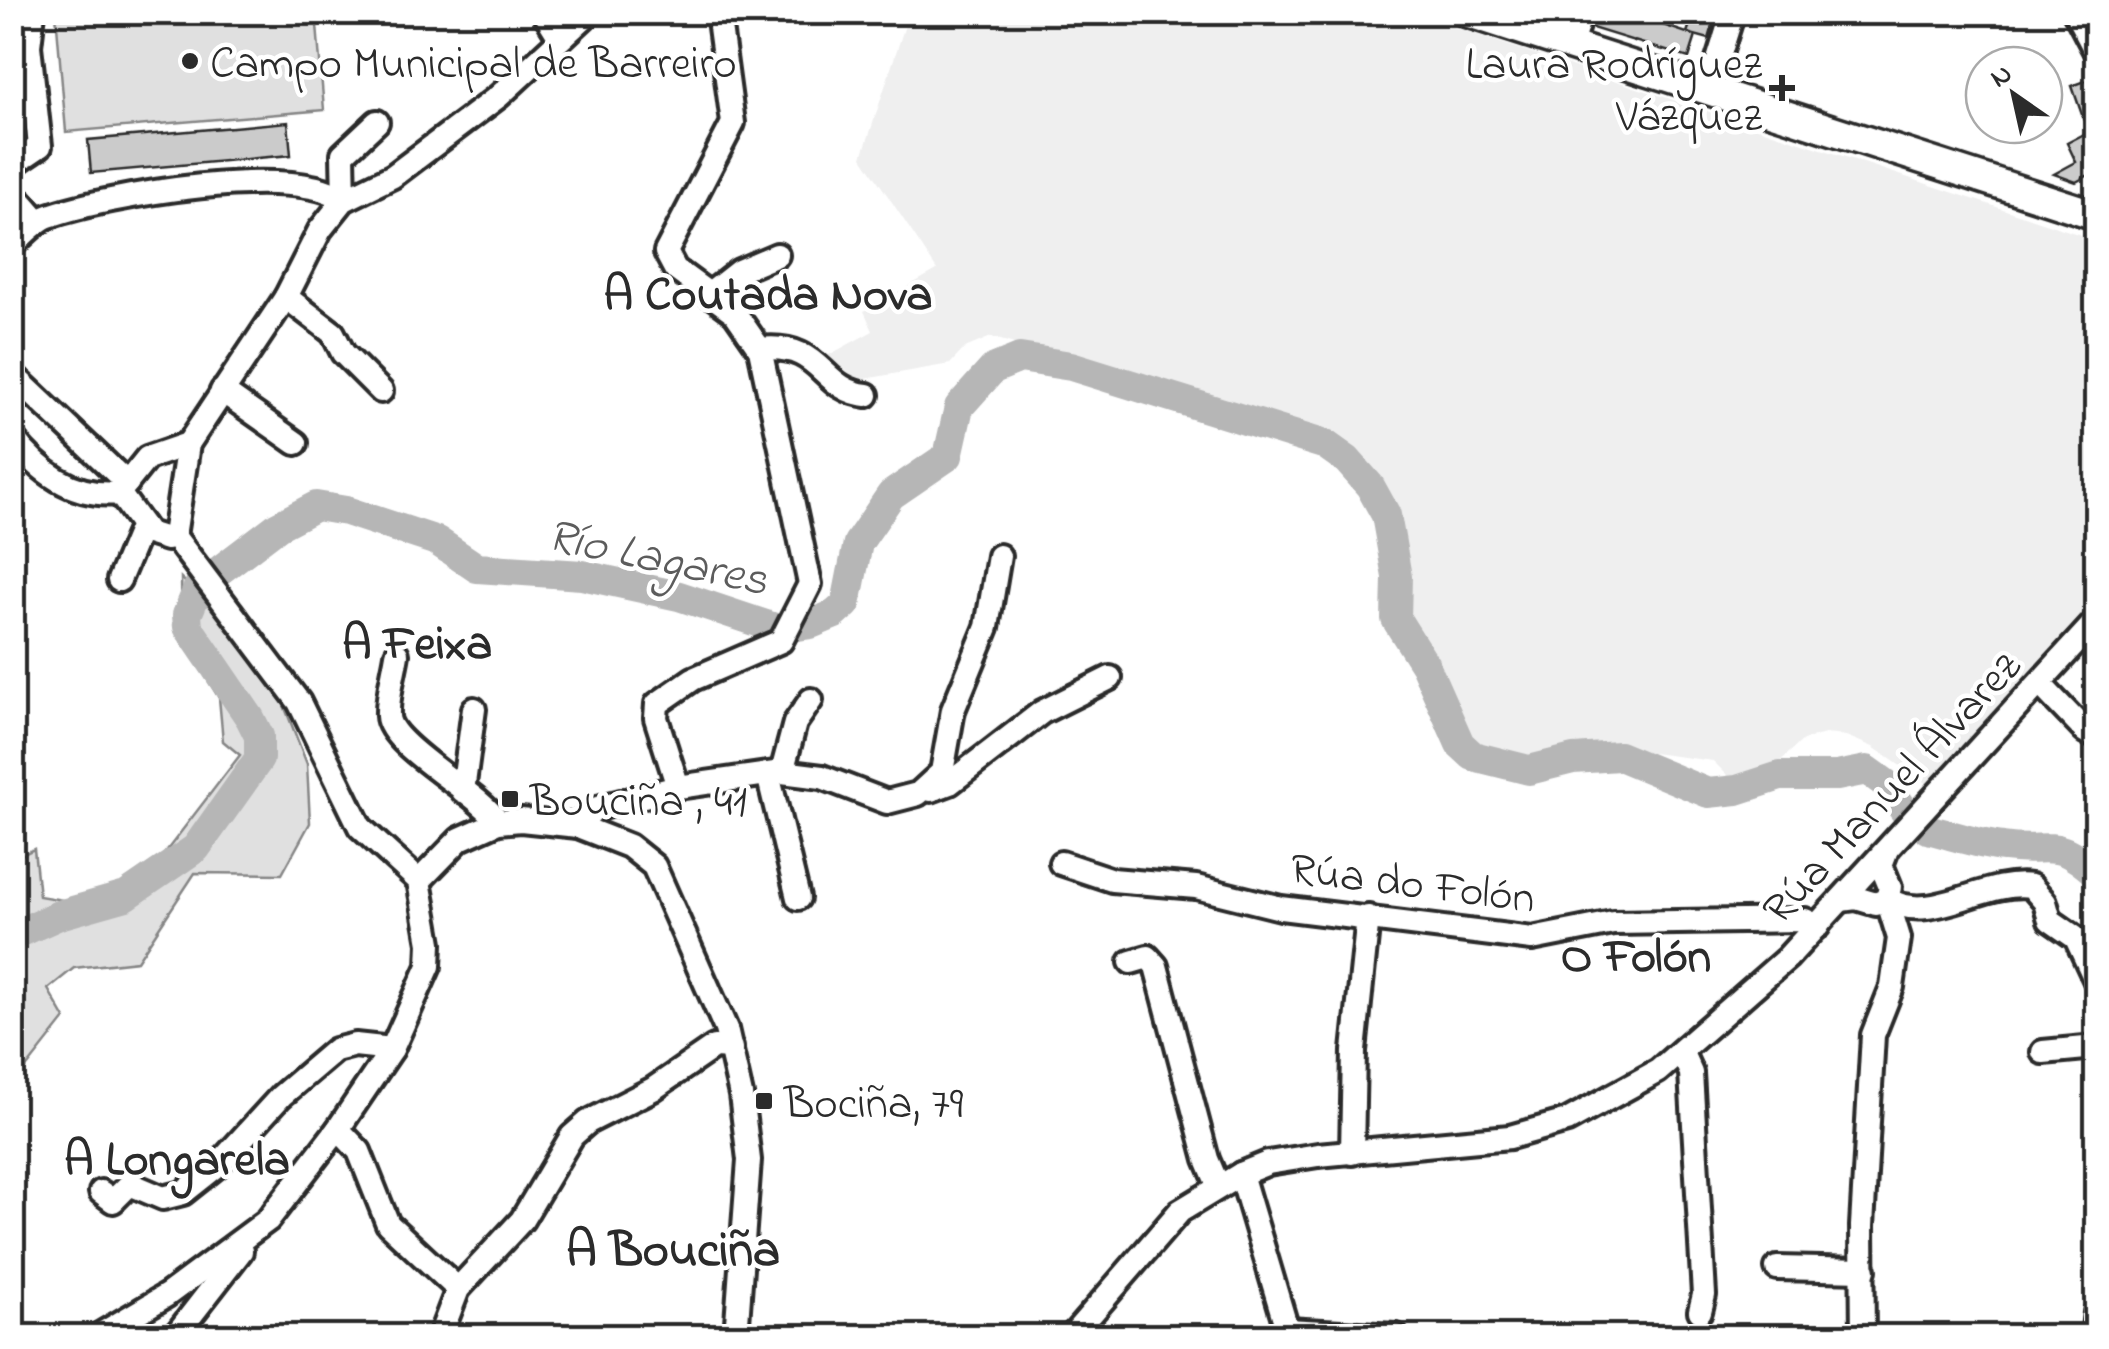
<svg xmlns="http://www.w3.org/2000/svg" width="2109" height="1349" viewBox="0 0 2109 1349" font-family="'Indie Flower',sans-serif">
  <style>
    .built { fill: #efefef }
    .green { fill: #e0e0e0; stroke: #868686; stroke-width: 2.5 }
    .lines { fill: none; stroke-linecap: round; stroke-linejoin: round }
    .river { stroke: #b6b6b6; stroke-width: 30 }
    .building { fill: #cbcbcb; stroke: #2b2b2b; stroke-width: 2.5 }
    .minor-casing { stroke: #2b2b2b; stroke-width: 30 }
    .major-casing { stroke: #2b2b2b; stroke-width: 35 }
    .minor { stroke: #fff; stroke-width: 22 }
    .major { stroke: #fff; stroke-width: 28 }
    .poi-dot { fill: #2b2b2b; stroke: #fff; stroke-width: 4 }
    .labels { text-anchor: middle; stroke-width: 9; stroke-linejoin: round; paint-order: stroke }
    .poi-label { font-size: 45px; fill: #2b2b2b; stroke: #fff; text-anchor: start }
    .street-label { font-size: 45px; fill: #2b2b2b; stroke: #fff }
    .neighbourhood-label { font-size: 48px; font-weight: bold; fill: #2b2b2b; stroke: #fff }
    .water-label { font-size: 48px; font-style: italic; fill: #5c5c5c; stroke: #fff }
    .quarter-label { font-size: 50px; font-weight: bold; fill: #2b2b2b; stroke: #fff }
  </style>
  <rect width="100%" height="100%" fill="#fff"/>
  <filter id="ink" filterUnits="userSpaceOnUse"><feTurbulence type="fractalNoise" baseFrequency=".01" numOctaves="2"/><feDisplacementMap in="SourceGraphic" scale="20" xChannelSelector="R" yChannelSelector="G"/><feConvolveMatrix kernelMatrix="1 2 1 2 8 2 1 2 1" color-interpolation-filters="sRGB"/></filter>
  <g filter="url(#ink)">
    <polygon class="built" points="909,13 1411,13 2096,240 2096,599 1927,784 1873,747 1846,736 1825,734 1803,740 1776,765 1733,781 1713,761 1577,743 1549,755 1475,752 1402,622 1403,585 1390,507 1359,460 1336,441 991,337 965,348 950,364 859,380 827,356 873,331 864,311 937,270 862,157"/>
    <g class="green">
      <polygon points="56,13 316,13 324,110 66,132"/>
      <polygon points="181,578 225,619 280,695 307,764 310,823 282,874 195,873 137,961 74,968 48,989 65,1019 13,1085 13,859 34,849 39,896 121,910 240,755 223,741 219,698 182,639"/>
    </g>
    <g class="lines">
      <g class="river">
        <path d="M1927,829C1952,835 1978,844 2003,847C2052,854 2053,835 2096,873"/>
        <polyline points="12,936 59,915 126,896 196,848 259,759 259,736 250,718 188,627 187,615 199,586 278,526 316,506 346,511 437,541 477,568 582,575 679,596 778,629 811,624 835,614 846,604 858,543 891,495 948,456 959,407 993,369 1020,358 1071,366 1326,445 1347,460 1370,486 1386,515 1397,577 1396,619 1425,665 1460,744 1473,756 1529,770 1573,759 1619,756 1708,793 1737,790 1780,776 1837,776 1867,770 1885,783 1904,810"/>
      </g>
    </g>
    <g class="building">
      <polygon points="1624,12 1696,36 1689,58 1592,28 1596,12"/>
      <polygon points="1694,12 1717,12 1709,39 1687,33"/>
      <polygon points="2096,77 2096,150 2092,153 2096,171 2076,182 2054,174 2076,162 2067,143 2088,132 2072,86"/>
      <polygon points="288,122 291,155 91,173 88,140"/>
    </g>
    <g class="lines">
      <g class="minor-casing">
        <g id="minor">
          <polyline points="544,12 560,38"/>
          <polyline points="2075,12 2096,52"/>
          <polyline points="1571,45 1581,12"/>
          <polyline points="1709,89 1733,12"/>
          <polyline points="12,165 40,146 29,46 33,12"/>
          <polyline points="12,191 38,221"/>
          <polyline points="344,200 343,154 377,122"/>
          <path d="M12,245C23,236 35,221 49,216C105,196 298,162 344,200"/>
          <polyline points="711,293 739,271 777,255"/>
          <polyline points="286,297 333,333 343,353 381,391"/>
          <path d="M760,349C824,342 819,390 867,395"/>
          <polyline points="14,376 127,483"/>
          <polyline points="222,391 296,443"/>
          <path d="M12,437C39,471 72,498 119,493L147,458L188,444"/>
          <polyline points="119,493 148,533 167,539 174,536"/>
          <polyline points="119,580 142,525"/>
          <path d="M397,654C394,673 387,696 388,716C389,746 481,794 498,822"/>
          <polyline points="2040,684 2085,731 2096,737"/>
          <polyline points="782,772 795,723 811,700"/>
          <polyline points="768,774 798,898"/>
          <polyline points="678,787 656,718 657,704 693,679 781,641 810,584 760,349 735,313 675,269 666,252 733,123 718,12"/>
          <polyline points="931,790 950,783 1042,712 1110,678"/>
          <polyline points="463,791 474,709"/>
          <polyline points="578,826 594,809 678,787 782,772 822,777 887,802 918,794 942,772 953,710 987,627 999,556"/>
          <polyline points="1061,863 1112,880 1196,887 1281,908 1532,939 1613,923 1805,920 1818,926"/>
          <polyline points="419,881 460,839 498,822 521,820 578,826 629,846 654,866 726,1029 741,1095 749,1160 736,1336"/>
          <path d="M1887,899C1931,926 1983,879 2031,886L2045,902L2050,920L2076,938L2096,981"/>
          <polyline points="1841,900 1856,898 1876,904 1887,899 1890,887 1881,865 1886,852"/>
          <polyline points="1131,962 1148,957 1156,966 1207,1159 1218,1185"/>
          <polyline points="2043,1052 2096,1047"/>
          <polyline points="1682,1053 1691,1073 1704,1295 1700,1311"/>
          <polyline points="338,1129 359,1151 388,1224 458,1289"/>
          <polyline points="1352,1153 1354,1051 1368,917"/>
          <polyline points="1241,1174 1289,1336"/>
          <polyline points="101,1192 113,1201 130,1184 163,1198 183,1193 217,1166 281,1096 335,1050 355,1045 392,1049"/>
          <polyline points="1777,1268 1864,1270"/>
          <polyline points="1287,1330 1396,1336"/>
          <polyline points="98,1336 167,1295 268,1220 338,1129 392,1049 429,966 430,943 419,881 360,827 299,702 174,536 188,444 286,297 320,230 344,200 393,176 499,96 590,12"/>
          <polyline points="175,1336 241,1251"/>
          <polyline points="440,1336 458,1289 522,1220 572,1136 588,1122 653,1089 714,1047 731,1048"/>
          <polyline points="1072,1336 1180,1211 1241,1174 1268,1163 1318,1155 1510,1137 1567,1121 1658,1071 1787,958 2096,621"/>
          <polyline points="1863,1336 1862,1226 1873,1035 1892,987 1899,938 1887,899"/>
          <polyline points="2093,1336 2096,1313"/>
        </g>
      </g>
      <g class="major-casing">
        <polyline id="major" points="1466,12 2096,215"/>
      </g>
      <use href="#minor" class="minor"/>
      <use href="#major" class="major"/>
    </g>
  </g>
  <g class="poi-dot">
    <circle cx="190" cy="61" r="10"/>
    <path d="M1777 73h10v10h10v10h-10v10h-10v-10h-10v-10h10z"/>
    <rect x="500" y="789" width="20" height="20" rx="5"/>
    <rect x="754" y="1091" width="20" height="20" rx="5"/>
  </g>
  <g class="labels">
    <g class="poi-label">
      <text x="210" y="77">Campo Municipal de Barreiro</text>
      <text x="1762" y="78" text-anchor="end">Laura Rodríguez<tspan x="1762" dy="52">Vázquez</tspan></text>
      <text x="530" y="815">Bouciña , 41</text>
      <text x="784" y="1117">Bociña, 79</text>
    </g>
    <g class="street-label">
      <text transform="translate(1890 786) rotate(-47)" y="16">Rúa Manuel Álvarez</text>
      <text transform="translate(1413 881) rotate(7)" y="16">Rúa do Folón</text>
    </g>
    <g class="neighbourhood-label">
      <text x="768" y="309">A Coutada Nova</text>
      <text x="417" y="658">A Feixa</text>
      <text x="1636" y="971">O Folón</text>
      <text x="177" y="1174">A Longarela</text>
    </g>
    <g class="water-label">
      <text transform="translate(658 555) rotate(12)" y="17">Río Lagares</text>
    </g>
    <g class="quarter-label">
      <text x="673" y="1265">A Bouciña</text>
    </g>
  </g>
  <rect width="2109" height="1349" fill="none" stroke="#fff" stroke-width="50"/>
  <rect x="25" y="25" width="2059" height="1299" fill="none" stroke="#2b2b2b" stroke-width="4" filter="url(#ink)"/>
  <g transform="translate(2014 95) rotate(326)"><circle r="48" fill="#ffffff" stroke="#aaaaaa" stroke-width="2.5"/>
  <path d="M0-8L18 38L0 25L-18 38Z" fill="#2b2b2b"/>
  <text y="-15" font-size="28" font-weight="bold" text-anchor="middle" fill="#2b2b2b">N</text>
  </g>
</svg>
